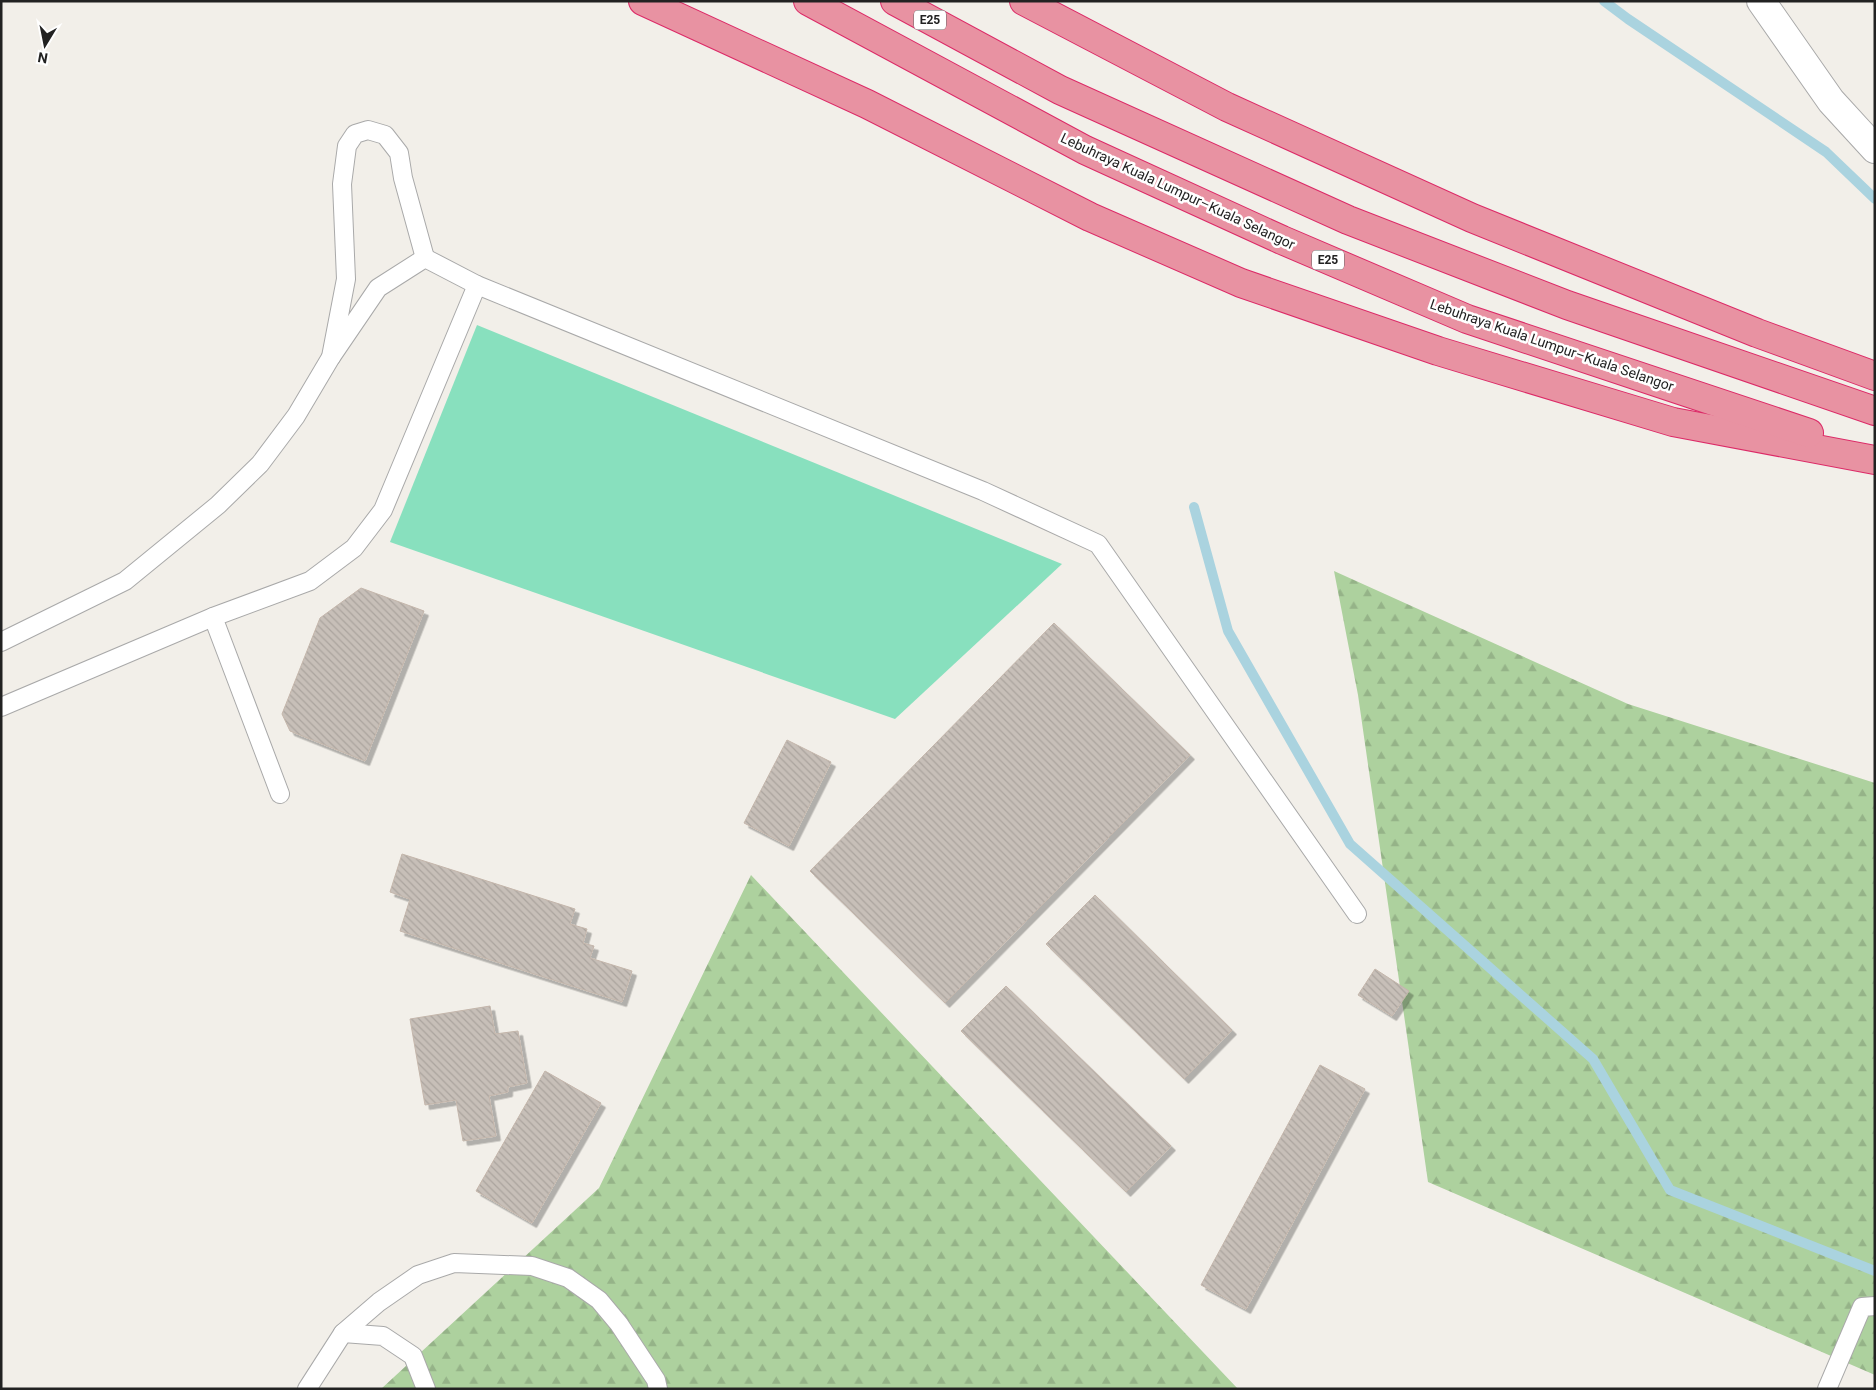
<svg xmlns="http://www.w3.org/2000/svg" width="1876" height="1390" viewBox="0 0 1876 1390" font-family="Roboto,sans-serif">
  <style>
    .forest { fill: url(#forest-firs) }
    .pitch { fill: #88e0be }
    .lines { fill: none; stroke-linecap: round; stroke-linejoin: round }
    .stream { stroke: #aad3df; stroke-width: 10 }
    .building { fill: url(#building-back-hatch); stroke: #c4b6ab; filter: url(#shadow) }
    .service-casing { stroke: #a9a9a9; stroke-width: 20 }
    .minor-casing { stroke: #a9a9a9; stroke-width: 30 }
    .motorway-casing { stroke: #dc2a67; stroke-width: 30 }
    .service { stroke: #fff; stroke-width: 18 }
    .minor { stroke: #fff; stroke-width: 28 }
    .motorway { stroke: #e892a2; stroke-width: 28 }
    .labels { text-anchor: middle; stroke-width: 5; stroke-linejoin: round; paint-order: stroke }
    .shield { fill: #fff; stroke: #646464; stroke-width: 1 }
    .shield-label { font-size: 12px; font-weight: bold; fill: #222 }
    .street-label { font-size: 14px; fill: #222; stroke: #fff }
  </style>
  <defs>
    <pattern id="forest-firs" width="22" height="20" patternUnits="userSpaceOnUse" patternTransform="scale(1.25)"><rect width="22" height="20" fill="#add19e"/><path d="M5 1l3.5 6h-7zM16 11l3.5 6h-7z" fill="#95b388"/></pattern>
    <pattern id="building-back-hatch" width="6" height="6" patternUnits="userSpaceOnUse" patternTransform="scale(1.25)"><rect width="6" height="6" fill="#c7bfb8"/><path d="M-1 5l2 2M0 0l6 6M5-1l2 2" fill="none" stroke="#aba49e"/></pattern>
    <filter id="shadow"><feDropShadow dx="4.5" dy="4.5" stdDeviation="0" flood-color="#0004"/></filter>
  </defs>
  <rect width="100%" height="100%" fill="#f2efe9"/>
  <g class="forest">
    <polygon points="1334,571 1628,704 1875,783 1875,1375 1428,1182 1358,695"/>
    <polygon points="751,875 1238,1389 381,1389 599,1188"/>
  </g>
  <polygon class="pitch" points="477,325 1062,564 895,719 390,542"/>
  <g class="lines">
    <g class="stream">
      <polyline points="1604,1 1628,19 1826,152 1875,199"/>
      <polyline points="1194,507 1228,631 1350,844 1593,1059 1670,1190 1875,1271"/>
    </g>
  </g>
  <g class="building">
    <polygon points="361,588 424,611 365,761 290,731 282,714 320,618"/>
    <polygon points="1054,623 1190,755 945,1003 810,871"/>
    <polygon points="787,740 831,762 789,846 744,823"/>
    <polygon points="402,854 575,909 570,924 587,929 583,943 594,946 590,958 632,971 622,1002 400,931 410,899 390,892"/>
    <polygon points="1095,895 1232,1030 1184,1079 1046,944"/>
    <polygon points="1375,969 1409,991 1392,1016 1358,995"/>
    <polygon points="1006,986 1171,1146 1126,1192 961,1031"/>
    <polygon points="490,1006 495,1034 518,1031 527,1083 508,1087 508,1092 489,1096 496,1136 463,1141 456,1100 425,1105 410,1019"/>
    <polygon points="1320,1065 1365,1089 1246,1309 1201,1285"/>
    <polygon points="545,1071 601,1103 532,1223 476,1191"/>
  </g>
  <g class="lines">
    <g class="service-casing">
      <g id="service">
        <polyline points="331,357 378,288 425,258 477,285 983,491 1098,544 1357,914"/>
        <polyline points="1,642 125,581 218,505 260,464 296,416 331,357 346,279 342,184 347,146 355,134 368,130 385,135 399,153 403,178 425,258"/>
        <polyline points="1,707 213,617"/>
        <polyline points="280,794 213,617 310,581 354,548 383,510 477,285"/>
        <polyline points="343,1333 383,1336 413,1356 426,1389"/>
        <polyline points="307,1389 343,1333 379,1302 418,1275 454,1263 532,1266 568,1278 599,1300 619,1324 656,1380 658,1389"/>
        <polyline points="1827,1389 1862,1307 1875,1306"/>
      </g>
    </g>
    <g class="minor-casing">
      <polyline id="minor" points="1761,1 1831,101 1875,149"/>
    </g>
    <g class="motorway-casing">
      <g id="motorway">
        <polyline points="643,1 867,104 1090,217 1241,283 1438,351 1673,422 1875,460"/>
        <polyline points="808,1 1085,150 1282,240 1467,319 1809,433"/>
        <polyline points="895,1 1060,90 1348,220 1567,305 1875,411"/>
        <polyline points="1024,1 1227,107 1472,218 1757,333 1875,376"/>
      </g>
    </g>
    <use href="#service" class="service"/>
    <use href="#minor" class="minor"/>
    <use href="#motorway" class="motorway"/>
  </g>
  <g class="labels">
    <g class="shield">
      <rect x="914" y="10.5" width="32" height="19" rx="4"/>
      <rect x="1312" y="250.5" width="32" height="19" rx="4"/>
    </g>
    <g class="shield-label">
      <text x="930" y="24">E25</text>
      <text x="1328" y="264">E25</text>
    </g>
    <g class="street-label">
      <text transform="translate(1178 191) rotate(25)" y="5">Lebuhraya Kuala Lumpur–Kuala Selangor</text>
      <text transform="translate(1552 345) rotate(19)" y="5">Lebuhraya Kuala Lumpur–Kuala Selangor</text>
    </g>
  </g>
  <rect width="1876" height="1390" fill="none" stroke="#222222" stroke-width="5"/>
  <g transform="translate(45 45) rotate(190)" stroke="#ffffff" stroke-width="4" paint-order="stroke">
  <path d="M0-4L9 19L0 12L-9 19Z" fill="#222222"/>
  <text y="-8" font-size="14" font-weight="bold" text-anchor="middle" fill="#222222">N</text>
  </g>
</svg>
